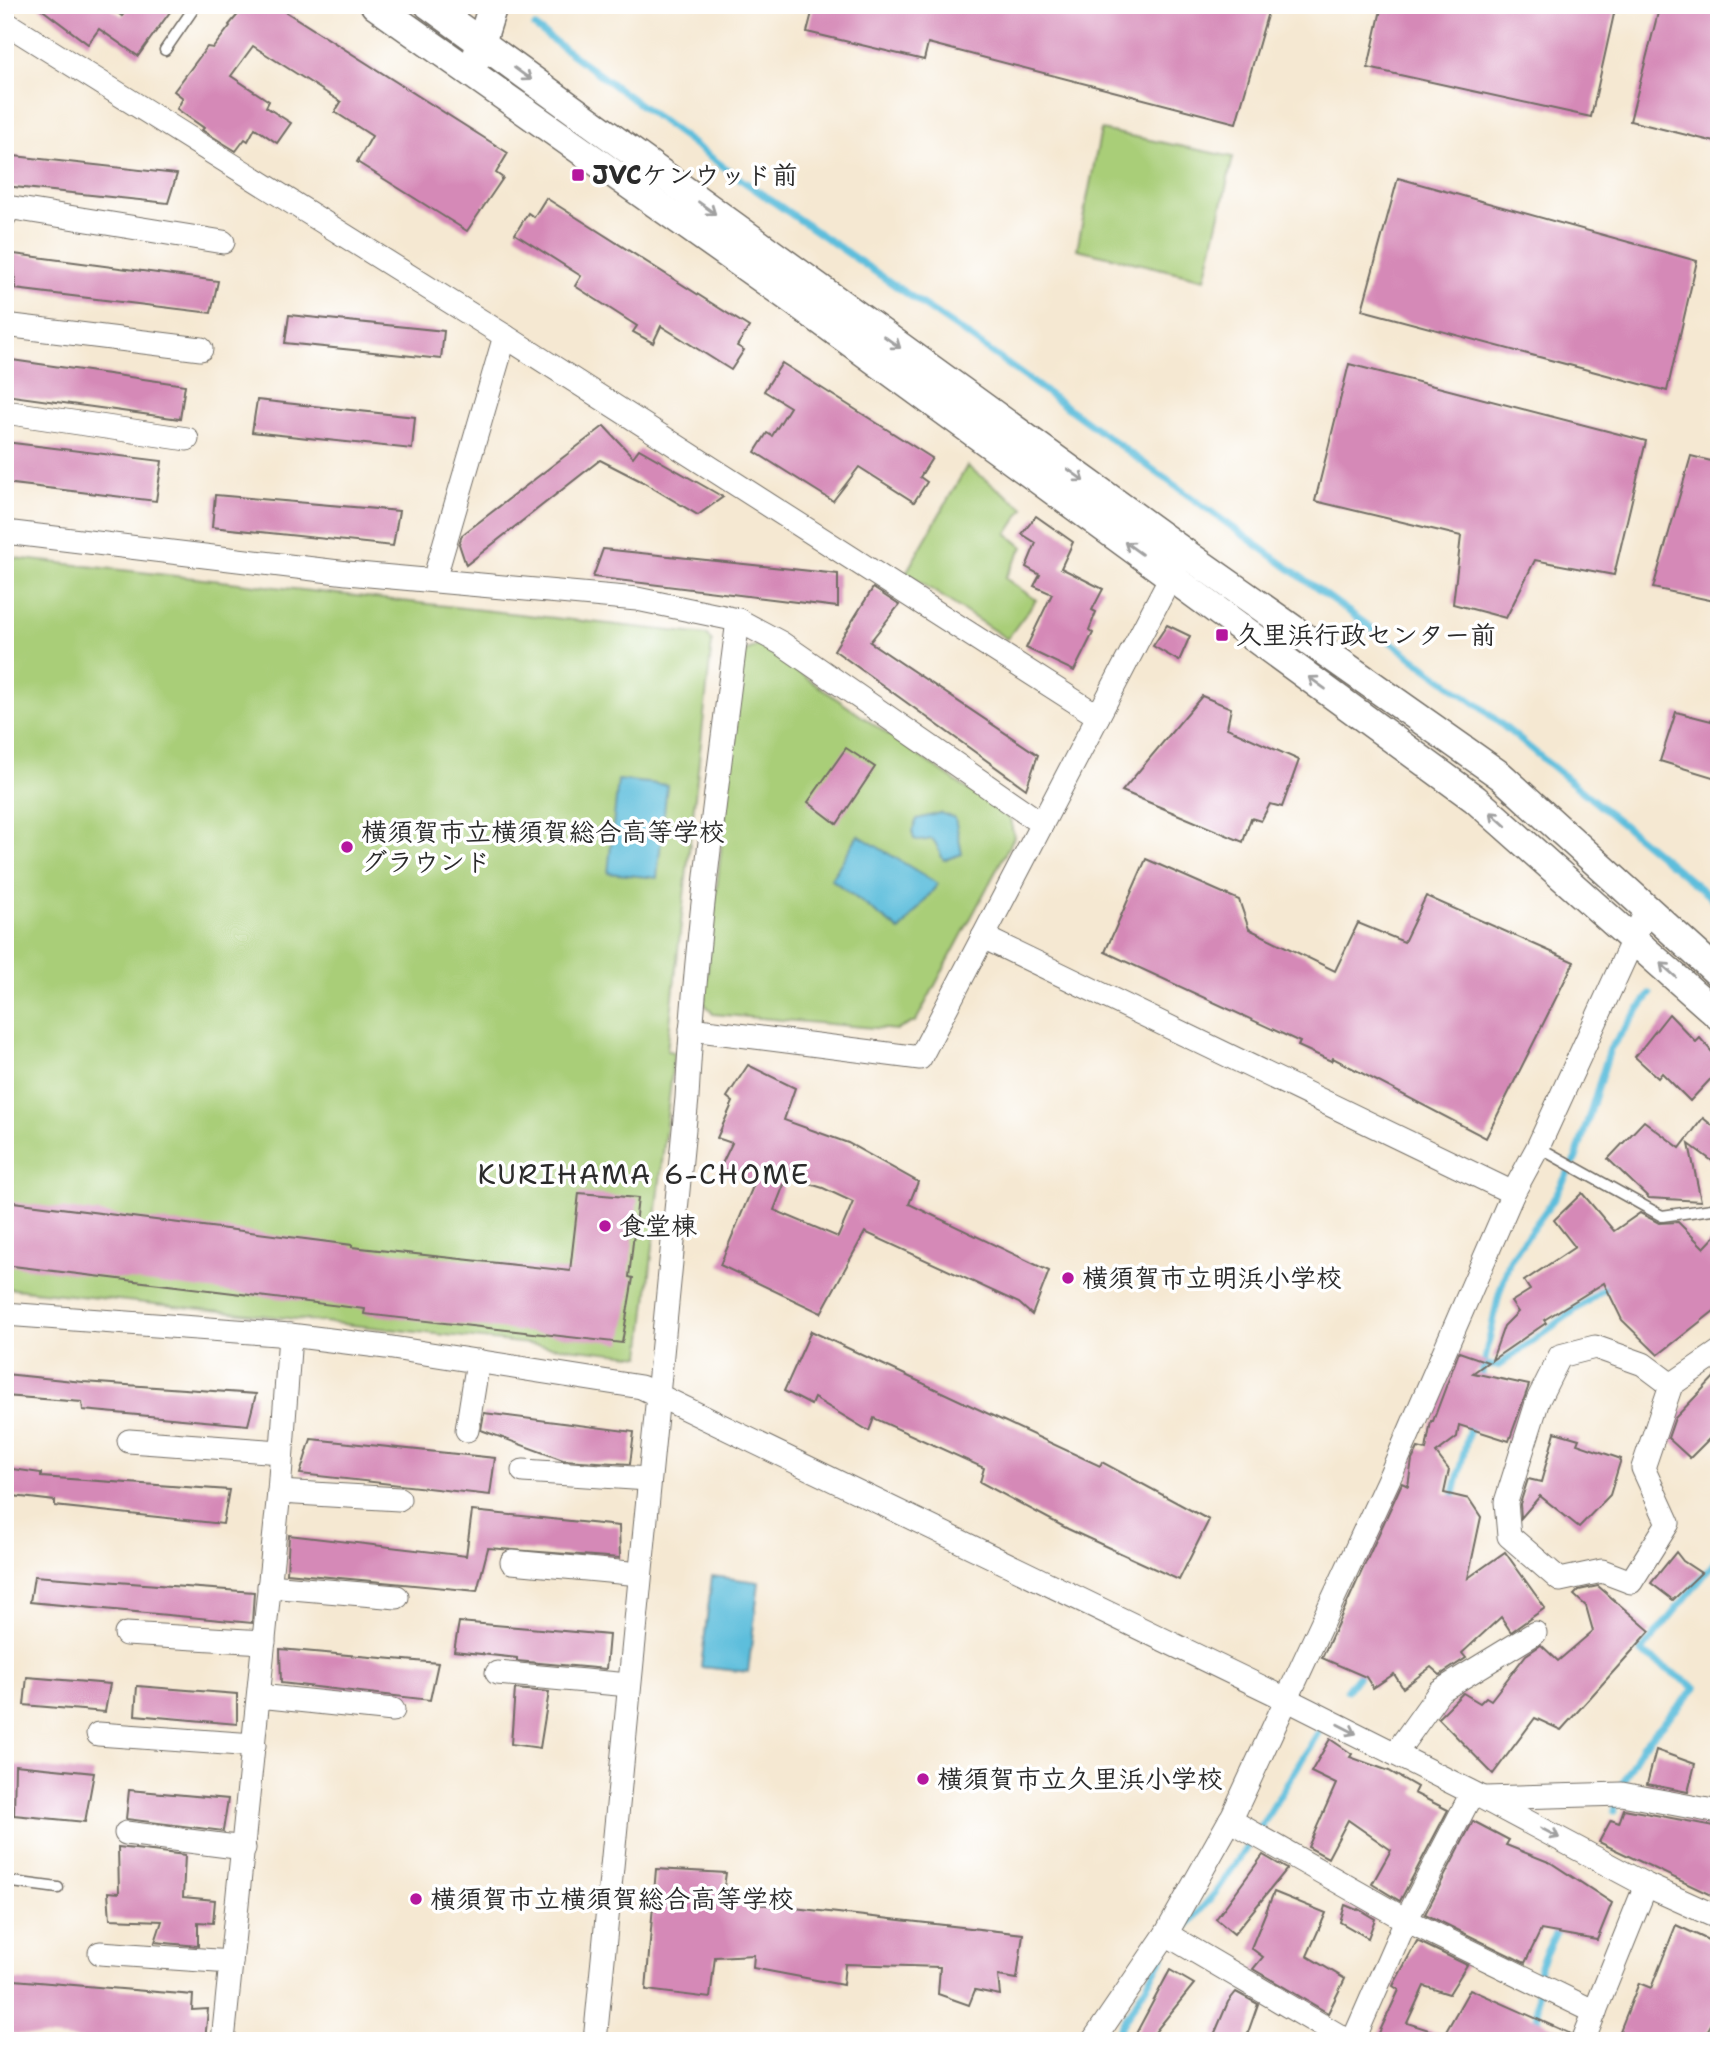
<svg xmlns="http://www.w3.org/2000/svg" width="1724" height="2046" viewBox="0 0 1724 2046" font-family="'Shantell Sans','Klee One',sans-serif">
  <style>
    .green { fill: #a9ce78; stroke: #6a7c52; stroke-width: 2 }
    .water { fill: #5dbedc; stroke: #447484; stroke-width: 2 }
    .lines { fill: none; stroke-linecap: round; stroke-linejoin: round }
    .stream { stroke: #5dbedc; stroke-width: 7 }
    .building { fill: #d589b7; fill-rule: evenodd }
    .service-casing { stroke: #726d65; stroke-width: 13 }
    .minor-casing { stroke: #726d65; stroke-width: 25 }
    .tertiary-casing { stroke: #726d65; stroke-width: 31 }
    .service { stroke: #fff; stroke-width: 10 }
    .minor { stroke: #fff; stroke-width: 23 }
    .tertiary { stroke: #fff; stroke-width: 28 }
    .oneway { stroke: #a0a0a0 }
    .poi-dot { fill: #b5179e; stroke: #fff; stroke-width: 2.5 }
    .labels { text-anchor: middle; stroke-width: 7; stroke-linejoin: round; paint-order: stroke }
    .poi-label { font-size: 26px; font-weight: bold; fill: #2b2b2b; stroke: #fff; text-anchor: start }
    .neighbourhood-label { font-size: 28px; letter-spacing: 2px; fill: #2b2b2b; stroke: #fff }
  </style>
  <rect width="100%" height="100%" fill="#fff"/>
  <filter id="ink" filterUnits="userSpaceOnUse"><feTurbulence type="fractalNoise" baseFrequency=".0143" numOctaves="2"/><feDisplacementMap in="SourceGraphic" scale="14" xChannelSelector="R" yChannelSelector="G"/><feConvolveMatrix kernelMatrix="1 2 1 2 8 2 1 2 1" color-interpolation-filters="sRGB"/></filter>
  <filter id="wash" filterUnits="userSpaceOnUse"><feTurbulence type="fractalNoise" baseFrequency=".00686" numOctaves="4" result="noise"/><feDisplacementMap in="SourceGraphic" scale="28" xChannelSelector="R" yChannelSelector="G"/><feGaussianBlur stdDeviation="1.57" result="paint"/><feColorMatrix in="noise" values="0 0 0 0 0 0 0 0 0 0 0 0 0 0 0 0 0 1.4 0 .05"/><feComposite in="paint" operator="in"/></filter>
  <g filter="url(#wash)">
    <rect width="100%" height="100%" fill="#f5e8d2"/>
    <g class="green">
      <polygon points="1101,130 1233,157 1205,279 1077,249"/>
      <polygon points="967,466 1024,508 1007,534 1023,547 1005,578 1036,600 1007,639 906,573"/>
      <polygon points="5,557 707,635 712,642 667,1051 674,1052 641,1356 5,1288"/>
      <polygon points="759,645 1010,819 1014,837 916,1021 897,1030 713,1014 704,1003 743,652"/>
    </g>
    <g class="water">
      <polygon points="618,780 667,785 657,878 608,873"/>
      <path d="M940,813L955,818L962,854L944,860C938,853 939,845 932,839L921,841L914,839L912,831L917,819Z"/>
      <polygon points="858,835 938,884 900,931 831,879"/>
      <polygon points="712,1576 759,1582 748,1672 701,1667"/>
    </g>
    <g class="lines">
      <g class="stream">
        <polyline points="535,27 743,181 970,337 1479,706 1719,904"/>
        <polyline points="1484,1365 1498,1366 1612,1283"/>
        <polyline points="1480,1383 1499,1294 1510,1260 1552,1202 1576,1158 1610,1049 1650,994"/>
        <polyline points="1452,1502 1471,1422"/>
        <polyline points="1347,1690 1364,1668"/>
        <polyline points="1614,1811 1620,1788 1642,1746 1696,1688 1641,1652 1719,1557"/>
        <polyline points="1178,1936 1216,1892 1262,1825 1318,1733"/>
        <polyline points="1538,2026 1537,2005 1540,1965 1560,1924"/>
        <polyline points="1112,2041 1163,1958"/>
      </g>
    </g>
    <g id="blocks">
      <g class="building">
        <polygon points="36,5 106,5 122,16 130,5 175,5 138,56 99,29 88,44"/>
        <polygon points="246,5 275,5 508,153 496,173 503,178 467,231 357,162 372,136 335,112 341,102 253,46 231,76 269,101 266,107 291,123 277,143 255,128 248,141 245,139 236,151 202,130 204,128 177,109 183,98 174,91 207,47 213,48 230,26 229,25"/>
        <polygon points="814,5 1270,5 1236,123 928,43 924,60 807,32"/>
        <polygon points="1382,5 1616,5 1591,117 1368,68"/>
        <polygon points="1660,5 1719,5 1719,143 1630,121"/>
        <polygon points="5,155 177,174 168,203 5,186"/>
        <polygon points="1398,178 1697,261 1667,391 1362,310"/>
        <polygon points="546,198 749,327 737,346 744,350 731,370 661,326 653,343 633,332 637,326 575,286 581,276 515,234 528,213 534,217"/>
        <polygon points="14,254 218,281 211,313 15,289"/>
        <polygon points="289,315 444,331 441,359 285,343"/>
        <polygon points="5,359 185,385 180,419 5,395"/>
        <polygon points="782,363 932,458 920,477 927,482 914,502 859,467 833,501 755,452 767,433 772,436 790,407 764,391"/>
        <polygon points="1349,364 1646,441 1614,575 1535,560 1506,618 1453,604 1461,536 1315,501"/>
        <polygon points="257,400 415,417 412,449 252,432"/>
        <polygon points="604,426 633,457 639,449 723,497 698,515 641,481 600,460 466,565 459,544 462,535"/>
        <polygon points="5,442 162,461 156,501 5,483"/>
        <polygon points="1691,456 1719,463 1719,602 1653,588"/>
        <polygon points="215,495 399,511 393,546 212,527"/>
        <polygon points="1036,516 1073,542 1061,568 1103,589 1092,610 1096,612 1089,630 1093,633 1074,671 1026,648 1052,594 1034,586 1040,575 1026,567 1036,543 1022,534"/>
        <polygon points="603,549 838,574 838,607 593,577"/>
        <polygon points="873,588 899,605 870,642 1038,755 1026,789 834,650"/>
        <polygon points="1167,625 1190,636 1179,661 1153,646"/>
        <polygon points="1202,696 1231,708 1227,728 1299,760 1282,807 1270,804 1261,821 1251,818 1243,842 1122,791"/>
        <polygon points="1676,712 1719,723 1719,779 1660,761"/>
        <polygon points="846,748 875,767 837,824 808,802"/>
        <polygon points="1146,859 1239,900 1249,929 1335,971 1358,923 1404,942 1426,896 1574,962 1486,1138 1333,1058 1331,1061 1298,1046 1300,1042 1105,952"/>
        <polygon points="1669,1014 1696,1042 1700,1038 1719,1060 1719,1070 1690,1101 1662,1073 1658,1078 1635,1057"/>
        <path d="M748,1065L795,1088L784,1120L848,1143L918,1182L909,1204L1049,1271L1032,1315L1019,1303L865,1232L821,1313L720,1265L754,1184L720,1168L732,1143L717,1138L733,1102L727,1097ZM787,1177L823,1188L853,1202L838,1237L774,1210Z"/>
        <polygon points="1703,1118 1719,1131 1719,1166 1689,1144 1701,1201 1649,1198 1608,1159 1644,1121 1680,1148"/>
        <polygon points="579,1193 638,1198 629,1277 633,1278 622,1343 364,1314 365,1309 5,1265 5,1201 352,1245 352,1247 570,1271"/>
        <polygon points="1582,1193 1614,1231 1640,1213 1659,1223 1678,1222 1704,1248 1719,1232 1719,1307 1658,1355 1622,1320 1604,1283 1544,1320 1546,1323 1492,1360 1504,1326 1518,1312 1511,1302 1530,1290 1524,1281 1575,1247 1554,1220"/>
        <polygon points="811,1331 1100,1466 1102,1462 1209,1520 1179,1580 1068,1529 980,1482 984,1468 874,1418 869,1431 814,1398 811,1405 784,1391"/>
        <polygon points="1459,1352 1488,1362 1473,1373 1529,1385 1509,1441 1459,1425 1457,1437 1436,1453 1449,1470 1444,1493 1469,1499 1481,1517 1468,1578 1505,1552 1545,1608 1511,1632 1501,1617 1462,1653 1466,1658 1440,1675 1431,1667 1403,1688 1394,1674 1373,1688 1366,1677 1322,1658 1402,1483 1408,1486 1412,1460 1418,1448 1426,1450 1431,1421 1433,1421"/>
        <polygon points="1719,1372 1719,1429 1690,1458 1668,1438 1675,1418"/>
        <polygon points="5,1374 83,1382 256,1394 248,1425 83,1410 82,1402 5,1396"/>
        <polygon points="484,1413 634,1432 630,1464 563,1460 481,1430"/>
        <polygon points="1555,1432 1579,1439 1577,1444 1621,1459 1610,1495 1579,1527 1540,1496 1521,1518 1520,1504 1528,1479 1541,1482"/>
        <polygon points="311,1439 495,1458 490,1495 300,1474"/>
        <polygon points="5,1468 41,1473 41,1477 229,1490 223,1524 55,1506 55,1501 5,1495"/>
        <polygon points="472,1511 619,1526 620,1558 488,1548 477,1591 287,1573 289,1535 466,1556"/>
        <polygon points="1676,1552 1683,1561 1701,1573 1673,1600 1651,1583"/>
        <polygon points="34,1576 254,1592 252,1623 30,1602"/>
        <polygon points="1598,1586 1650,1631 1561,1730 1535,1718 1493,1774 1438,1718 1463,1693 1480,1703 1486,1697 1491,1700 1526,1655 1541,1645 1558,1661 1593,1631 1586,1606 1574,1595 1579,1590"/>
        <polygon points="459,1622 609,1635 606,1669 517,1661 517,1658 454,1651"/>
        <polygon points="280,1649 438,1663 430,1700 281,1683"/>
        <polygon points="27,1677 110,1684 105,1712 24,1705"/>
        <polygon points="137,1686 237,1694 237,1724 135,1715"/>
        <polygon points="515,1689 549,1692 540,1748 511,1744"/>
        <polygon points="1330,1739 1352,1754 1350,1757 1389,1771 1417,1787 1414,1793 1448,1810 1400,1901 1372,1884 1391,1850 1348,1820 1328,1858 1308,1847 1336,1784 1311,1772"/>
        <polygon points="1656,1750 1695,1764 1688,1792 1647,1784"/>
        <polygon points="15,1765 94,1773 85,1822 14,1815"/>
        <polygon points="129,1790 228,1799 223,1831 126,1819"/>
        <polygon points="1624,1809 1719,1827 1719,1899 1599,1842 1611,1820 1619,1823"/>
        <polygon points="1473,1821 1509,1840 1506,1845 1551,1863 1612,1903 1597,1940 1541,1930 1525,1963 1425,1914"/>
        <polygon points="118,1847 185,1855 183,1897 215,1900 213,1923 198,1922 198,1946 155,1942 162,1921 110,1919 108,1892 119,1893"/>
        <polygon points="1263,1855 1287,1869 1234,1934 1216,1919"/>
        <polygon points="656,1869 726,1873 722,1900 1023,1934 1017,1979 998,1976 1000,1995 975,1990 969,2005 938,1994 940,1967 845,1964 843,1985 753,1968 754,1955 715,1957 710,1998 646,1990"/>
        <polygon points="1274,1892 1326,1913 1307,1956 1345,1979 1328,2013 1253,1969 1263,1957 1251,1948"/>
        <polygon points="1345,1905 1357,1910 1358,1909 1375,1919 1368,1938 1340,1922"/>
        <polygon points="1676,1925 1719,1945 1719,2010 1702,2041 1616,2041 1639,1983 1651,1988"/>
        <polygon points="1417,1941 1467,1965 1449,1994 1424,1986 1407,2023 1444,2035 1470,1989 1571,2034 1569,2041 1392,2041 1379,2033 1399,1990 1393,1986"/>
        <polygon points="1170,1970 1194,1984 1148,2041 1132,2041"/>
        <polygon points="14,1980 193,1995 192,2010 208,2009 205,2041 97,2041 5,2033 5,1983 14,1983"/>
        <polygon points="1236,1992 1258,2004 1245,2041 1223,2041 1214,2035 1228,2002"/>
      </g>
    </g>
  </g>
  <g filter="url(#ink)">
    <use href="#blocks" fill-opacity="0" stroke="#726d65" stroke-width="2"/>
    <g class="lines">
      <g class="service-casing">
        <g id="service">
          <polyline points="165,50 196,5"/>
          <polyline points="1538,1147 1662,1216 1719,1208"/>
          <polyline points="5,1881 58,1888"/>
        </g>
      </g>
      <g class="minor-casing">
        <g id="minor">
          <polyline points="9,25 505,336 1098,716"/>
          <polyline points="5,216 7,207 223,242"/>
          <polyline points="5,325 201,349"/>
          <polyline points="5,412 187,439"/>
          <polyline points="5,532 347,573 637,599 738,620 781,643 1042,824"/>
          <polyline points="434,580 505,336"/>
          <polyline points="983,937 1513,1193"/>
          <polyline points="691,1029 920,1058 1179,561"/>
          <polyline points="5,1314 290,1335 386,1347 641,1387 1286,1699 1483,1798 1646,1885 1719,1918"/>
          <polyline points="1671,1385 1643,1364 1595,1347 1560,1356 1538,1400 1506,1502 1509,1536 1560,1580 1602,1571 1631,1582 1668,1523 1643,1468 1671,1385 1719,1352"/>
          <polyline points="467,1430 478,1361"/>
          <polyline points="129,1441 281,1452"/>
          <polyline points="523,1471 649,1479"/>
          <polyline points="279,1492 399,1499"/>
          <polyline points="512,1562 640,1574"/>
          <polyline points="269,1586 397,1597"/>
          <polyline points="126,1634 264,1642"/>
          <polyline points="497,1673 629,1685"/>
          <polyline points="259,1696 393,1710"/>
          <polyline points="98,1734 254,1745"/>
          <polyline points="1395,1754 1440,1691 1535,1633"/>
          <polyline points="1486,1798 1622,1794 1719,1812"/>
          <polyline points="1230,1820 1406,1920 1595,2012"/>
          <polyline points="126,1833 244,1848"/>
          <polyline points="1166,1934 1348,2041"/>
          <polyline points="100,1953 231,1962"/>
          <polyline points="223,2041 279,1492 290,1335"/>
          <path d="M595,2041L687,1098C695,938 718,779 738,620"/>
          <polyline points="1093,2041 1166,1934 1233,1815 1391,1474 1513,1193 1538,1147 1647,909"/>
          <polyline points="1353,2041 1406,1920 1472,1793"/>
          <polyline points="1583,2041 1646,1885"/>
        </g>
      </g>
      <g class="tertiary-casing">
        <g id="tertiary">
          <polyline points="375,5 801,306 1475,799 1719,1016"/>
          <polyline points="429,5 1178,548 1501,776 1719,974"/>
          <polyline points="476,59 493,5"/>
        </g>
      </g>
      <use href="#service" class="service"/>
      <use href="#minor" class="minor"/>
      <use href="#tertiary" class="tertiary"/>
    </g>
    <defs><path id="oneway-shaft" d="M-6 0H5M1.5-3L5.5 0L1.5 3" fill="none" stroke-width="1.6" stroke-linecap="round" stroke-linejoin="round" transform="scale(1.75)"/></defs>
    <g class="oneway">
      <use href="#oneway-shaft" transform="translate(523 74) rotate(36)"/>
      <use href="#oneway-shaft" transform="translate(707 208) rotate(36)"/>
      <use href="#oneway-shaft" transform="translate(892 342) rotate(36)"/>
      <use href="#oneway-shaft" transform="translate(1076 475) rotate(36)"/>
      <use href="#oneway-shaft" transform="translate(1133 548) rotate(-144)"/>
      <use href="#oneway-shaft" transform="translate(1317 683) rotate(-144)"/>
      <use href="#oneway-shaft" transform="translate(1498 819) rotate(-138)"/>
      <use href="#oneway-shaft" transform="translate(1668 970) rotate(-138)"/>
      <use href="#oneway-shaft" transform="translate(1347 1729) rotate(27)"/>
      <use href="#oneway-shaft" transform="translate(1550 1833) rotate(28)"/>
    </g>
  </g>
  <g class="poi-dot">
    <rect x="571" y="168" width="14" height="14" rx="3.5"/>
    <rect x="1215" y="628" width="14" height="14" rx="3.5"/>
    <circle cx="347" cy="847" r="7"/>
    <circle cx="605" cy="1226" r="7"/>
    <circle cx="1068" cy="1278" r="7"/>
    <circle cx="923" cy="1779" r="7"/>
    <circle cx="416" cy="1899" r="7"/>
  </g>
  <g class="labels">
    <g class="poi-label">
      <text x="592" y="184">JVCケンウッド前</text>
      <text x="1236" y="644">久里浜行政センター前</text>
      <text x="361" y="841">横須賀市立横須賀総合高等学校<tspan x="361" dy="30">グラウンド</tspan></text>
      <text x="619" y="1235">食堂棟</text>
      <text x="1082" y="1287">横須賀市立明浜小学校</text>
      <text x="937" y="1788">横須賀市立久里浜小学校</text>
      <text x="430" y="1908">横須賀市立横須賀総合高等学校</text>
    </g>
    <g class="neighbourhood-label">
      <text x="644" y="1184">KURIHAMA 6-CHOME</text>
    </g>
  </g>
  <rect width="1724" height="2046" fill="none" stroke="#fff" stroke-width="28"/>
</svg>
